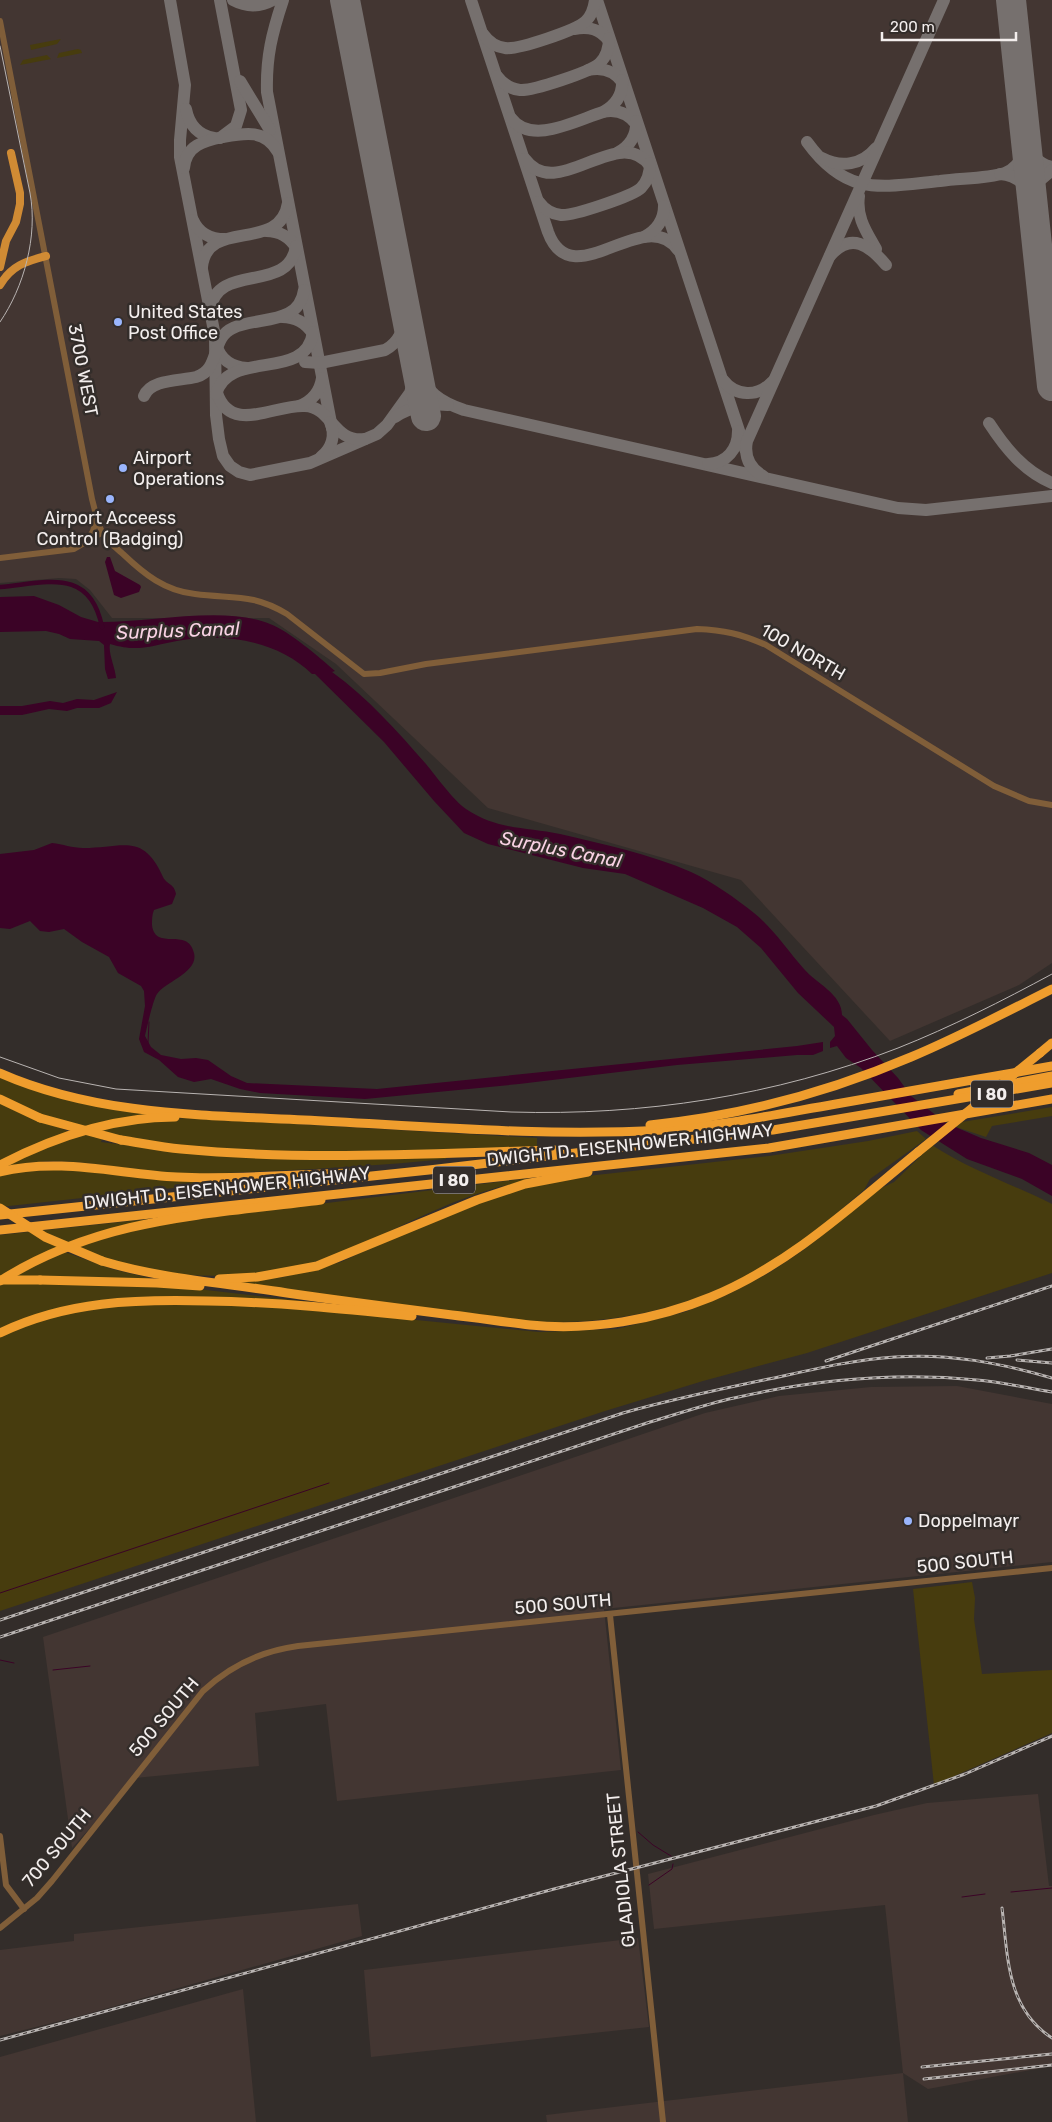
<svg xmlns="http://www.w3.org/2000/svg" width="1052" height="2122" viewBox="0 0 1052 2122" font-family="Rubik,sans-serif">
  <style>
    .built { fill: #433632 }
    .green { fill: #473c0e }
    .water { fill: #3b0326 }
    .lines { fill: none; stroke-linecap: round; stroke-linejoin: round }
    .stream { stroke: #3b0326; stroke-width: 1 }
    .canal { stroke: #3b0326; stroke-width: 4.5 }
    .taxiway { stroke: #76706e; stroke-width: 12 }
    .runway { stroke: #76706e; stroke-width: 30 }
    .minor { stroke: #805e39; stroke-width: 6 }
    .major { stroke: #d08b34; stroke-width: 8 }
    .highway { stroke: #ef9d2d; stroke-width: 9 }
    .tram { stroke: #b9b4b2; stroke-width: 1 }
    .rail-casing { stroke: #b9b4b2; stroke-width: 3 }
    .rail { stroke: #332d2a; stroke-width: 1; stroke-dasharray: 4; stroke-linecap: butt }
    .highway-bridge { stroke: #ef9d2d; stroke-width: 9 }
    .poi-dot { fill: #9ab5fd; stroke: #332d2a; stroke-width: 2 }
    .labels { text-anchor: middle; stroke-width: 5; stroke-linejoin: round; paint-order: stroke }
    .shield { fill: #332d2a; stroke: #b9b4b2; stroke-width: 1 }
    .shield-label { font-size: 16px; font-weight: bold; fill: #f3eeed }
    .poi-label { font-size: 18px; fill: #f3eeed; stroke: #332d2a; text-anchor: start }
    .street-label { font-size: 18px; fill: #f3eeed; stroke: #332d2a }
    .water-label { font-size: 19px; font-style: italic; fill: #f9d2e4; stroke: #332d2a }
  </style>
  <rect width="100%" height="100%" fill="#332d2a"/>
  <g class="built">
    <polygon points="0,0 1052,0 1052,963 1019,985 890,1041 741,880 488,808 336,664 269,618 112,618 90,590 76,579 59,578 0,583"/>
    <polygon points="957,1386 1052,1404 1052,1562 604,1609 621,1770 337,1801 326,1704 255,1713 259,1766 135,1778 72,1848 43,1637 705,1413 779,1396 871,1387"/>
    <polygon points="1038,1794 1049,1886 1052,1886 1052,2066 928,2089 903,2073 908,2122 547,2122 546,2115 903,2073 885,1905 654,1929 648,1874 874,1815 927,1803"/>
    <polygon points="358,1904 362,1936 80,2016 0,2036 0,1950 74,1941 74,1934"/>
    <polygon points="638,1938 649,2027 371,2057 364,1970"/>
    <polygon points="243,1989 256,2122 0,2122 0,2057"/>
  </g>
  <g class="green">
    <polygon points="61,39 57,44 31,50 30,45"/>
    <polygon points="78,49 81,50 82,53 57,58 59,53"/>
    <polygon points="47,55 51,59 20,65 23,60"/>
    <polygon points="0,1077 80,1103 146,1113 146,1115 82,1128 21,1107 0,1097"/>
    <polygon points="0,1103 70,1132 0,1161"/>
    <polygon points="1052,1107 1052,1116 992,1126 986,1137 956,1127 962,1122"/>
    <path d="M187,1118L537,1138V1147C448,1151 360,1154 271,1151C215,1149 159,1146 104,1134L101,1142L180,1152L237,1155L371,1157L446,1156V1159C385,1165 325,1169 265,1171C237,1173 209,1174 181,1174C121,1172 61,1150 1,1169C8,1161 21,1157 31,1152C81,1130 133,1120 187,1118Z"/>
    <path d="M917,1131L926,1139L870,1179L864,1190C836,1213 810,1238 780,1257C704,1305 618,1327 529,1321L235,1283L284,1277L341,1262L429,1221L512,1191L578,1177L769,1156L868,1141Z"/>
    <path d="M932,1145C970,1170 1012,1184 1052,1204V1273L807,1353L703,1381L605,1411L0,1611V1335L64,1312L135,1303L274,1306L539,1332L617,1329L685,1312L727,1295L769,1273L805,1249L879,1189L894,1182Z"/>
    <polygon points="28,1168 266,1178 0,1207 0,1174"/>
    <path d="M531,1178C523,1183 509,1184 499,1187C478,1193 458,1200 438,1209C401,1224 366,1245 327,1258C264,1279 194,1281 129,1266C110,1261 92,1253 75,1247L157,1224Z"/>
    <path d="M158,1218C132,1224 105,1229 80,1238C52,1247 26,1263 0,1277V1235Z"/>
    <polygon points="62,1251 112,1269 149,1278 149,1280 13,1277"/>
    <polygon points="48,1283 180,1287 356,1307 135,1298 0,1330 0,1286 3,1284"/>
    <polygon points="972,1582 975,1598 974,1619 982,1674 1052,1670 1052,1733 934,1785 913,1589"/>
  </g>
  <g class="water">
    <polygon points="107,557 110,557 115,571 140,585 141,587 139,592 121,598 114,595 105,562"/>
    <path d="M34,596L59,605L81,617L98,622C147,623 225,605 270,624C289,631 319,657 335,671L332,672C368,698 397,731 426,764C436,776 454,801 466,809C497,830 526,827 560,834C603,844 650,854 691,872C713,882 735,898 754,913C773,928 788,951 804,969C816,983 842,994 842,1015L847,1019L872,1050L898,1078L911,1096L946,1123L981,1138L1029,1153L1052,1165V1196L1022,1179L967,1159L921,1130L861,1068L846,1058L837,1046L830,1048V1042L835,1036L834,1027L798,993L761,948L737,927L703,908L625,874L583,868L488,844L464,833L434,801L384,742L315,674H312C274,637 216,632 167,643C144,648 134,651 110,644C108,653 115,667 116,678L108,679L105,669L104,645L99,641L70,639L59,634L46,631L0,632V597Z"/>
    <polygon points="117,692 111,703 99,708 77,708 67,711 49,709 22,715 0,715 0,706 22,706 50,701 63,703 77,699 94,700"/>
    <path d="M52,843C63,844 72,848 83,848C123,848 143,832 163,877C167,885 174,883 176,894L172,904L154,910C152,915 152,919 152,925C155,952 188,926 194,953C199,972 165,982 157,994C153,1000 147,1027 145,1036L151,1047L161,1055L181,1059L196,1058L208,1060L231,1076L247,1083L377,1089L797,1046L823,1042V1051L813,1055H797L677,1065L519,1084L365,1099L260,1093L240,1089L211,1079L194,1082L178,1077L159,1060L144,1052L139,1039L145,1006L144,991L141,986L118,973L109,957L82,942L64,929L49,932L40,931L30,921L10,929L0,928V854L34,850Z"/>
  </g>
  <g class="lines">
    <g class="stream">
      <polyline points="148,1043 149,1022"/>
      <polyline points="0,1593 329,1483"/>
      <polyline points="0,1660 14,1663"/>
      <polyline points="53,1670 90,1666"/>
      <polyline points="638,1832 653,1845 671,1856"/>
      <polyline points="649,1885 672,1869 673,1864"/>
      <polyline points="1011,1892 1052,1888"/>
      <polyline points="962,1897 985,1894"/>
    </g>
    <path class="canal" d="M0,587C47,583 90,567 102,627"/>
    <g class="taxiway">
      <polyline points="170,0 185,85 180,140 180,157 215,336 216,415 219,439 223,456 230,466 239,472 250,475 310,463 377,434 387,425 410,393 415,375 414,354"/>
      <polyline points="220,0 241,110 236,126 220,138"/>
      <path d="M233,0C246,7 260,7 273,0"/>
      <path d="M283,0C272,33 266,57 267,92L332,428"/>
      <path d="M471,0L548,232C572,298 644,203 678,250"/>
      <polyline points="597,0 745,449"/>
      <path d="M574,29C589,26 600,29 609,41"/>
      <path d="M483,34C488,41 496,47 505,48C518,50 577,30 586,21C592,15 594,8 595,0"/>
      <path d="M588,70C602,67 615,71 623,83"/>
      <path d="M497,76C503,84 510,89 520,90C532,91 591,72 600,63C607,56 609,48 609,38"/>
      <polyline points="240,81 270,130"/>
      <path d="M186,109C189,125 198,135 214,138"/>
      <path d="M603,112C617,109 628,113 637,125"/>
      <path d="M511,118C531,146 577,120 603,112C616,105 623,95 622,80"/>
      <path d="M1027,140C1030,154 1038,164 1052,167"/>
      <path d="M807,142C847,197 880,187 940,181C961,178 985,179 1005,173C1021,166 1026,152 1026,135"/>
      <path d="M617,153C630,146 637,136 636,121"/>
      <path d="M822,158C841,168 862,165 876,148"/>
      <path d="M525,159C557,204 619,121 651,167"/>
      <path d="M184,168C186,145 204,141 223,137C245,133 265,129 278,152"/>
      <path d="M1000,174C1017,175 1027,185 1032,200"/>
      <path d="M859,196C856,217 866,231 876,249"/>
      <polyline points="1032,200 1038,182 1052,170"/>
      <path d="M539,202C544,209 552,214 561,215C573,216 633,196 641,188C648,181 650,172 650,163"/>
      <path d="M193,220C199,234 211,239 225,239"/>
      <path d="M266,231C280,231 290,237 297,249"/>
      <path d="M644,237C657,230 664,220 664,206"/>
      <path d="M830,256C851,231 870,246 886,265"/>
      <path d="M202,267C207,217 280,254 288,203"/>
      <path d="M210,310C217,261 289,295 296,246"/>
      <path d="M282,317C296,317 306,323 313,334"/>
      <path d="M216,344C220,359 231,367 247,368"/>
      <path d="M305,362L320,363L385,350C400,342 405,328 406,311"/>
      <path d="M418,366C424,392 441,402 464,410L898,508L926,510L1052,496"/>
      <path d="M723,380C736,397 758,397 772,382"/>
      <path d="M217,393C231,435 275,404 305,406C332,407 333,443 365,439"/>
      <path d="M216,394C229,348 306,383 313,332"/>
      <path d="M144,396C151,379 180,381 196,377C221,370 210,338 233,328C258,316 299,326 304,290"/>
      <path d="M299,406C312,401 320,392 322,378"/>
      <path d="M395,417C410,407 430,403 448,405"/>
      <path d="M989,423C1006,449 1024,471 1052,483"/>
      <path d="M321,457C332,448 336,435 330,422"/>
      <path d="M708,464C727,463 738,449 738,431"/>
      <path d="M763,476C749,468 744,456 747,441L944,0"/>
    </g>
    <g class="runway">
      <polyline points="345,0 426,416"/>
      <polyline points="1011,0 1052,386"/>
    </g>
    <g class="minor">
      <path d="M0,21L92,499C95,510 97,522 102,532C107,541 115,547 123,554C144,574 165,591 195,594C233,599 252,593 287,614L364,674L380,673L426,664L697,629C724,630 741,634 766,645L994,786L1029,801L1052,805"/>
      <polyline points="86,542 93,531 97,517"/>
      <polyline points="0,558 74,549 103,532"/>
      <polyline points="610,1615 663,2122"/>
      <polyline points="0,1836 6,1885 24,1909"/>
      <path d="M0,1928L37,1898L52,1881L203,1691C230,1666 261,1651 298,1646L1052,1568"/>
    </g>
    <g class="major">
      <polyline points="0,267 6,241 16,222 20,204 20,193 11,153"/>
      <path d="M0,285C11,266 26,261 46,256"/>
    </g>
    <g class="highway">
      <polyline points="1040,1053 1052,1043"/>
      <path d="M0,1073C95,1115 202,1115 304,1120C423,1126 543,1137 662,1130C721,1126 778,1114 836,1104C908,1091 980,1079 1052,1066"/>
      <polyline points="958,1094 1052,1076"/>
      <polyline points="0,1099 40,1118"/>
      <path d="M650,1125C739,1116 829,1092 911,1057C959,1037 1006,1012 1052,989"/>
      <path d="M121,1140C141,1143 161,1147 181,1149C306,1161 433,1153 558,1150"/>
      <path d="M0,1165C54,1137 113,1117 175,1117"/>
      <path d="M0,1172C59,1157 118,1174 177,1177C237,1180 297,1174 356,1173"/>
      <polyline points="0,1215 429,1170 773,1130 1052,1083"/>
      <polyline points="0,1230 769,1148 1052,1099"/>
      <path d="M102,1261C162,1279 225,1283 287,1293C342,1301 397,1308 452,1315C478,1318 504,1322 530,1325C591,1331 655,1320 711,1297C789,1265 853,1205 918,1152"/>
      <polyline points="219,1279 257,1277 317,1266 477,1200 525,1184 588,1172"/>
      <polyline points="40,1280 157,1283 200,1286"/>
      <path d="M0,1281C101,1217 207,1215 321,1200"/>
      <path d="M0,1333C66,1301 136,1299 208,1301C276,1302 344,1309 412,1316"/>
    </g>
    <g class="tram">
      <path d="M0,46L30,193C38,236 24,287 0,322"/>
      <path d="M0,1057L59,1078L116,1089L511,1112C643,1116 775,1096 898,1048C951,1027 1002,1001 1052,974"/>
    </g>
    <g class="rail-casing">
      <g id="rail">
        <polyline points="987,1358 1010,1356 1052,1349"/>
        <polyline points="1017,1360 1052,1363"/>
        <polyline points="826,1361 1052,1286"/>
        <path d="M0,1620L623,1413C669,1400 716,1390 764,1380C807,1371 850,1360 895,1357C949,1353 1000,1363 1052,1378"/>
        <path d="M0,1637L650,1422C678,1414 706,1404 734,1398C813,1380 896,1372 977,1380C1002,1382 1027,1388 1052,1392"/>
        <path d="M1002,1908C1008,1956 1006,2008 1052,2038"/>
        <polyline points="0,2040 554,1889 876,1806 965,1774 1052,1736"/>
        <polyline points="922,2067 1052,2054"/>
        <polyline points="924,2079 1052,2065"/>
      </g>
    </g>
    <use href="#rail" class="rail"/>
    <g class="highway-bridge">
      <polyline points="40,1118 121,1140"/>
      <polyline points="918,1152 1040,1053"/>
      <polyline points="0,1208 45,1237 102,1261"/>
      <polyline points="0,1280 40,1280"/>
    </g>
  </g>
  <g class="poi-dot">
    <circle cx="118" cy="322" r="5"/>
    <circle cx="123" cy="468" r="5"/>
    <circle cx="110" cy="499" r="5"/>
    <circle cx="908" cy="1521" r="5"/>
  </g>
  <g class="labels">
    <g class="shield">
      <rect x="971" y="1080.5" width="42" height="27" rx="4"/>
      <rect x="433" y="1166.5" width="42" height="27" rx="4"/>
    </g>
    <g class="shield-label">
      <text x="992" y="1100">I 80</text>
      <text x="454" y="1186">I 80</text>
    </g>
    <g class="poi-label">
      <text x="128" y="318">United States<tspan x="128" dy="21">Post Office</tspan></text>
      <text x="133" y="464">Airport<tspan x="133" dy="21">Operations</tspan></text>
      <text x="110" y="524" text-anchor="middle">Airport Acceess<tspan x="110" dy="21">Control (Badging)</tspan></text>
      <text x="918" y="1527">Doppelmayr</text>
    </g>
    <g class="street-label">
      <text transform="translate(83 370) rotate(79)" y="6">3700 WEST</text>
      <text transform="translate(803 652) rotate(30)" y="6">100 NORTH</text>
      <text transform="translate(630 1145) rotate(-6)" y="6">DWIGHT D. EISENHOWER HIGHWAY</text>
      <text transform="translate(227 1188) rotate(-6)" y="6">DWIGHT D. EISENHOWER HIGHWAY</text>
      <text transform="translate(965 1562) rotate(-6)" y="6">500 SOUTH</text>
      <text transform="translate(563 1604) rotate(-5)" y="6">500 SOUTH</text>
      <text transform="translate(164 1717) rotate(-50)" y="6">500 SOUTH</text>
      <text transform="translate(57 1848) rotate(-50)" y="6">700 SOUTH</text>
      <text transform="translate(621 1870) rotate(-96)" y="6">GLADIOLA STREET</text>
    </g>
    <g class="water-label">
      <text transform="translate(178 630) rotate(-2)" y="7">Surplus Canal</text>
      <text transform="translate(561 849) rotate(11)" y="7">Surplus Canal</text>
    </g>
  </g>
  <path d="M882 32v8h134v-8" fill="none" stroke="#f3eeed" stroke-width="2.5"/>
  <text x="890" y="32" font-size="15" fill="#f3eeed" stroke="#332d2a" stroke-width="4" paint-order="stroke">200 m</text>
</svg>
